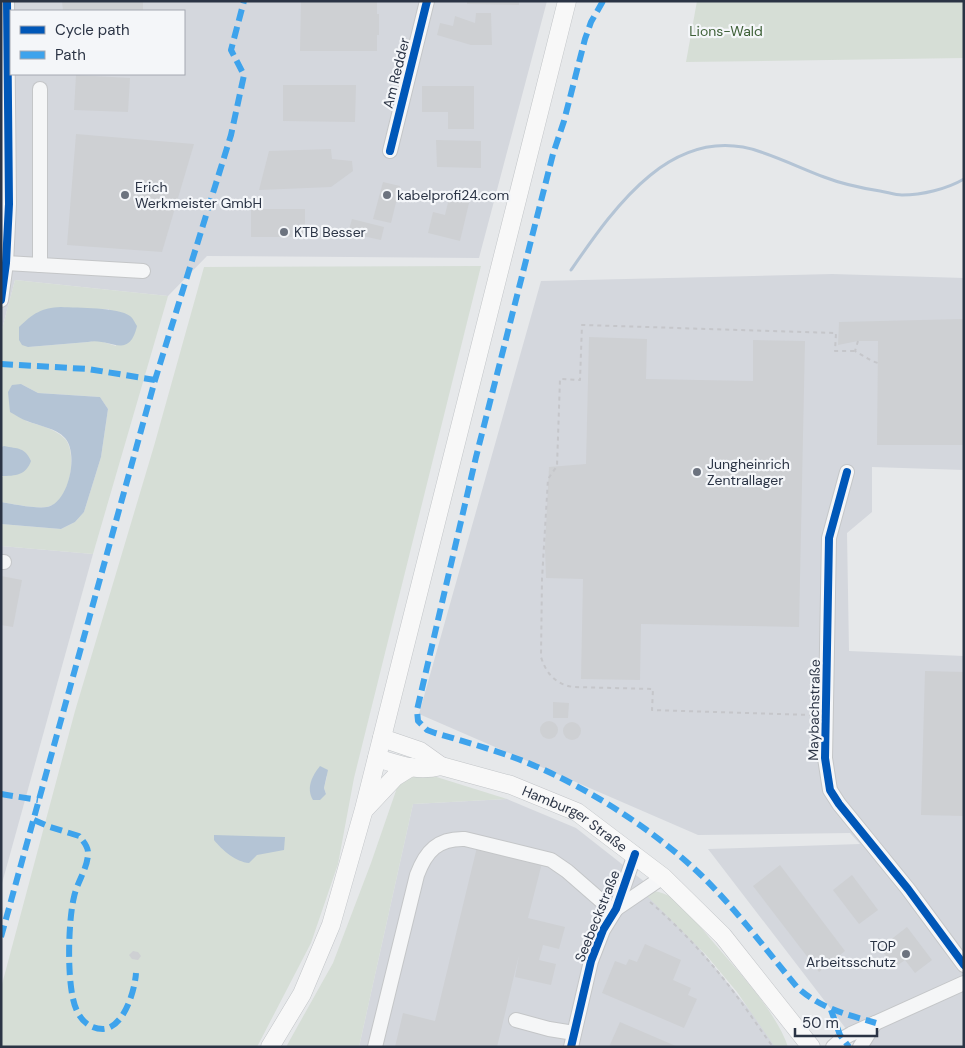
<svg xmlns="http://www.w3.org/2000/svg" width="965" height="1048" viewBox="0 0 965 1048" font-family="'DM Sans',sans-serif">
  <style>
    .built { fill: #d4d7dd; fill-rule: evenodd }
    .green { fill: #d6ded6; fill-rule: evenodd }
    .water { fill: #b4c4d5 }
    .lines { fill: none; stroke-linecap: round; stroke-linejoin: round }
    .stream { stroke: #b4c4d5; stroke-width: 3 }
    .building { fill: #ced0d3 }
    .minor-casing { stroke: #c4c6c8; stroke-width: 16 }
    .major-casing { stroke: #c2c5c8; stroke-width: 19 }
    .path { stroke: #c5c6ca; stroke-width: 2; stroke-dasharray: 4 4; stroke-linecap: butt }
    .minor { stroke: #f5f6f7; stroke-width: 14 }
    .major { stroke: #f8f8f8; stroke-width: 18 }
    .quiet { stroke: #3ea3ec; stroke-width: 6; stroke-dasharray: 12 6; stroke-linecap: butt }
    .cycleway-casing { stroke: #f4f6f9; stroke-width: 11 }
    .cycleway { stroke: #0057b8; stroke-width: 8 }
    .poi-dot { fill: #6c737f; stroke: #f4f6f9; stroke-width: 2 }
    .labels { text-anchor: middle; stroke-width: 4.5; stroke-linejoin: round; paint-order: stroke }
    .park-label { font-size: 14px; fill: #3f6138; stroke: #f4f6f9 }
    .street-label { font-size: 14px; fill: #2b3445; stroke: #f4f6f9 }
    .poi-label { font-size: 14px; fill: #2b3445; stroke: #f4f6f9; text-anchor: start }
  </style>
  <rect width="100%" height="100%" fill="#e6e8ea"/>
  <g class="built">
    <path d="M1,1H547L479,258L207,256L168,296L15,280L1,333ZM11,11H184V74H11Z"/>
    <polygon points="832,274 964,278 964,470 872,467 872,512 847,533 849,651 964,656 964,1047 860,1047 708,849 860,844 850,833 698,835 419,714 541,281"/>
    <polygon points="1,546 93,554 1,887"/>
    <polygon points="507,799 576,828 646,883 780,1047 359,1047 413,804"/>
  </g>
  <g class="green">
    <polygon points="697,1 964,1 964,58 686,62"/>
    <path d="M481,266L354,778L338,864L311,943L257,1047H1V988L75,711L154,446L204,267ZM327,776L324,788L326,794L311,795V781Z"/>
    <path d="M15,280L168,296L93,554L1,546V524L61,529L75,522L84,512L101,457L108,409L100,397L38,393L21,384L26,421C38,425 54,428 64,438C77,449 71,492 58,503C56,504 50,506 47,507C38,509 12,504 1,502V476L3,477L4,446L1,447V333ZM109,309L116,346L97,340L88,342L28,347L91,310Z"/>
    <polygon points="427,774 507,799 413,804 359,1047 286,1047 333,963 371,863 400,779"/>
    <path d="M654,891C661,892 666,894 672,898C688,910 701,928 714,943C738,971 777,1013 788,1047H775L737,992L706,955L644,893Z"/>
  </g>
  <g class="water">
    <path d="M61,307C78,308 118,307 130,316C133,318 135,323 137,326C129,361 109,337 88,342L28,347L22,345L19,340V327C34,313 41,308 61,307Z"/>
    <path d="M21,384L38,393L100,397L108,409L101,457L84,512L75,522L61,529L1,524V502C12,504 37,509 47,507C69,503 79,453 65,438C56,428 39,426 27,421C21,419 16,415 10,412L8,392L12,385Z"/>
    <path d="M4,446C18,449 25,447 31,461C26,475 16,476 1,476V447Z"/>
    <path d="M320,766L328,770L324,788L326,794L320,800H313C306,788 312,776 320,766Z"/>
    <path d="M214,835L285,837L284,850L257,855L249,863C236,862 222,850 214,840Z"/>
  </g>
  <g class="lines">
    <path class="stream" d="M571,270C614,208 673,121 761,152C782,159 803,169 824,177C842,184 861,188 880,191C887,192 895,195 902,195C922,195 947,189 964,179"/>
  </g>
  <g class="building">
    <polygon points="62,1 143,1 143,11 63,11"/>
    <polygon points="301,1 377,1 377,14 379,14 379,35 377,35 377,51 300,51"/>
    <polygon points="467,1 519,1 519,5 467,4"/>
    <polygon points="476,13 491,13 492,45 471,45 437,35 440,23 453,26 455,16 475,23"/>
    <polygon points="76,75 130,78 128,112 74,110"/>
    <polygon points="283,85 356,85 355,122 283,121"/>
    <polygon points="422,86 474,86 474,129 448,129 448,112 422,112"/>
    <polygon points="76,134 194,144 162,252 67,245"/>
    <polygon points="436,140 481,141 481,168 437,167"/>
    <polygon points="331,149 332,159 352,161 353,171 331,187 259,190 269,151"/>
    <polygon points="383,182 400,186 391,223 373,219"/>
    <polygon points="450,194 470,199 460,241 428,233 433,212 445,215"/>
    <rect x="251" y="209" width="54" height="28"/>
    <polygon points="352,219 384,227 381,240 348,233"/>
    <polygon points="963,319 964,445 877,445 878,341 858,341 838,345 839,322"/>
    <polygon points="589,337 647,339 646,379 753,381 753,340 805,341 799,627 641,624 640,680 581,679 583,579 546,578 545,548 549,467 586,464"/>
    <polygon points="1,576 22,580 13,627 1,625"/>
    <polygon points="925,671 964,672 964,816 921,815"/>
    <polygon points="553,702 569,703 568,718 553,718"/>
    <circle cx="549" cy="730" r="9"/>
    <circle cx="572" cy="731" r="9"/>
    <polygon points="477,847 542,863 528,918 565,927 559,949 543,945 539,960 556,964 551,985 515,977 519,955 497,1047 395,1047 403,1013 435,1021"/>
    <polygon points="780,865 845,951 819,972 753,886"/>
    <polygon points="852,875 878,910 859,924 833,890"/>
    <polygon points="907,927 932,960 915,973 905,960 895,967 880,948"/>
    <polygon points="645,944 681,960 673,980 691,988 688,995 697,999 684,1028 602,993 615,961 626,965 629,959 637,962"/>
    <polygon points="133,951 138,952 141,956 138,960 132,959 129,955"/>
    <polygon points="620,1022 678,1047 609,1047"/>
  </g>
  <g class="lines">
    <g class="minor-casing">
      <g id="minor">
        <polyline points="390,151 427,1"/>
        <polyline points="6,263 143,271"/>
        <polyline points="40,265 40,89"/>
        <polyline points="1,300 6,263 9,204 7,1"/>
        <polyline points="847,472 829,538 825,758 830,790 839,804 908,889 964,965"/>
        <polyline points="1,562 4,562"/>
        <polyline points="616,909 663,877"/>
        <polyline points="516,1020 549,1029 574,1033"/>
        <path d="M375,1047L417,875C426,851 438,838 465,839L551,860L567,871L614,912"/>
        <polyline points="571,1047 591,961 603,930 616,909 635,854"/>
        <polyline points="833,1047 842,1039 851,1034 964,983"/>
        <polyline points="860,1047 875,1023"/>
      </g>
    </g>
    <g class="major-casing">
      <g id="major">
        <path id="s1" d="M382,738L420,751L441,766L511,785L577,812L663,877L723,936L811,1047"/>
        <path d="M377,758C400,765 417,772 441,766"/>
        <polyline points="365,809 395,777 411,767"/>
        <polyline points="270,1047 302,994 331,925 364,809 567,1"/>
      </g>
    </g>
    <g class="path">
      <polyline points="858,341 855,351 872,361 878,363"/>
      <path d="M813,715L652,710L653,689L573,687C555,684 546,673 541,657L542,579L548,479L557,466L560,379L580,380L582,325L836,333L835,351H855"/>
      <path d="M650,902C684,931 715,966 741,1002C752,1017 762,1032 773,1047"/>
    </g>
    <use href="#minor" class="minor"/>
    <use href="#major" class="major"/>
    <g class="quiet">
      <path d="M603,1L591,22L585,39L564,121L553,154L476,457L417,710L418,721L427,730L435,733C463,741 491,749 518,759C581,783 652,828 701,875C736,909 766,950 797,987C821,1009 846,1014 876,1023"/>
      <polyline points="1,364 88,369 155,380"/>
      <polyline points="1,794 38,800"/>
      <path d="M34,820L50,827L79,836C83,841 88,846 88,853C88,868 77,882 74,897C68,921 66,989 77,1011C82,1022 91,1029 103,1029C124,1028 135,990 136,973"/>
      <polyline points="1,937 155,380 231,135 244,75 231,50 244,1"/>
      <polyline points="831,1010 840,1035 849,1047"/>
    </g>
    <g class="cycleway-casing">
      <g id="cycleway">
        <polyline points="390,151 427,1"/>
        <polyline points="1,300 6,263 9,204 7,1"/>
        <polyline points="847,472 829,538 825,758 830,790 839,804 908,889 964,965"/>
        <polyline points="571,1047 591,961 603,930 616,909 635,854"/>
      </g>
    </g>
    <use href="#cycleway" class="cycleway"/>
  </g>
  <g class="poi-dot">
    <circle cx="125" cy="195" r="5"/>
    <circle cx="387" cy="195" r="5"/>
    <circle cx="284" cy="232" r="5"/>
    <circle cx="697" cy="472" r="5"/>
    <circle cx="906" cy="954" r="5"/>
  </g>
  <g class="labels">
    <g class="park-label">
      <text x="726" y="36">Lions-Wald</text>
    </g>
    <g class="street-label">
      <text transform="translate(396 73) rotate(-76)" y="5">Am Redder</text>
      <text transform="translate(814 710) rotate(-89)" y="5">Maybachstraße</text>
      <text dy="5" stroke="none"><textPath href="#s1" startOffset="211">Hamburger Straße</textPath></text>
      <text transform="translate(597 916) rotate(-68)" y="5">Seebeckstraße</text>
    </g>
    <g class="poi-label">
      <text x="135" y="192">Erich<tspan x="135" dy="16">Werkmeister GmbH</tspan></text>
      <text x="397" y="200">kabelprofi24.com</text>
      <text x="294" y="237">KTB Besser</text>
      <text x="707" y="469">Jungheinrich<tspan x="707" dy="16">Zentrallager</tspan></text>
      <text x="896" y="951" text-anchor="end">TOP<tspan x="896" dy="16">Arbeitsschutz</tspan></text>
    </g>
  </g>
  <rect width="965" height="1048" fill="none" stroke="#2b3445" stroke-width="5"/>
  <rect x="10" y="10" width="175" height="65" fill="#f4f6f9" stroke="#a4a8b1"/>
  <rect x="20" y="26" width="25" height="8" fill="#0057b8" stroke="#a4a8b1"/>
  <text x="55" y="35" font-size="15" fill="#2b3445">Cycle path</text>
  <rect x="20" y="51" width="25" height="8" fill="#3ea3ec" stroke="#a4a8b1"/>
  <text x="55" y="60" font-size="15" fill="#2b3445">Path</text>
  <path d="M795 1028v8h82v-8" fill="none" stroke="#2b3445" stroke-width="2.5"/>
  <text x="802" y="1028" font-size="15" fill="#2b3445" stroke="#f4f6f9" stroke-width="4" paint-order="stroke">50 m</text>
</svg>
